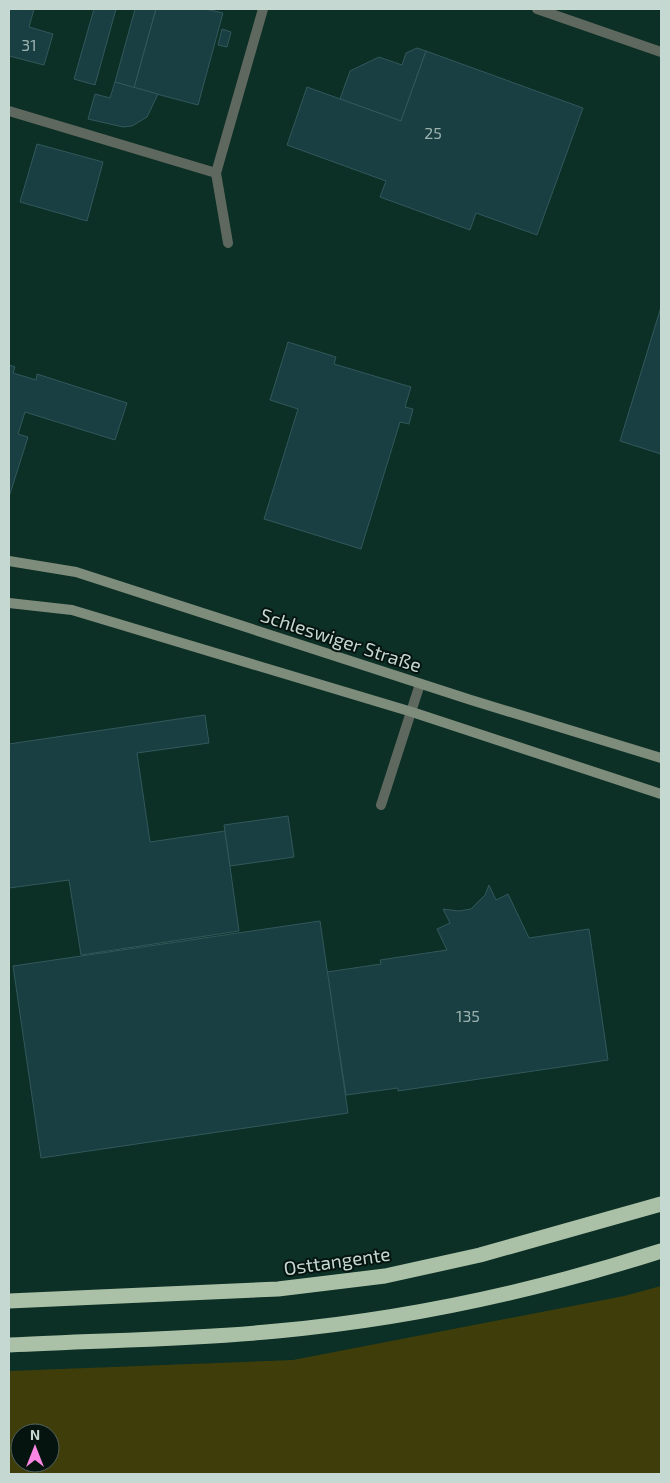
<svg xmlns="http://www.w3.org/2000/svg" width="670" height="1483" viewBox="0 0 670 1483" font-family="'Exo 2',sans-serif">
  <style>
    .green { fill: #3f3e0a; fill-rule: evenodd }
    .building { fill: #193f43; stroke: #32585c }
    .lines { fill: none; stroke-linecap: round; stroke-linejoin: round }
    .lane { stroke: #5f685e; stroke-width: 10 }
    .street { stroke: #5f685e; stroke-width: 10 }
    .secondary { stroke: #7e8c7b; stroke-width: 10 }
    .highway { stroke: #abc1a7; stroke-width: 15 }
    .labels { text-anchor: middle; stroke-width: 4; stroke-linejoin: round; paint-order: stroke }
    .number-label { font-size: 16px; fill: #9bb2ae }
    .street-label { font-size: 19px; fill: #c6d8d2; stroke: #061410 }
  </style>
  <rect width="100%" height="100%" fill="#0c2f26"/>
  <path class="green" d="M661,1286V1474H9V1371L293,1360L624,1296ZM20,1433H50V1463H20Z"/>
  <g class="building">
    <polygon points="9,9 34,9 29,27 53,34 44,65 9,56"/>
    <polygon points="94,9 116,9 95,85 74,79"/>
    <polygon points="135,9 156,9 134,88 115,82"/>
    <polygon points="156,9 206,9 223,13 198,105 134,88"/>
    <polygon points="222,29 231,32 227,47 218,45"/>
    <polygon points="417,48 426,51 401,121 340,99 350,71 379,57 402,65 406,53"/>
    <polygon points="426,51 583,108 537,235 476,213 470,230 380,197 386,181 287,145 307,87 401,121"/>
    <polygon points="115,82 158,94 147,117 132,126 123,127 88,119 95,94 110,98"/>
    <polygon points="37,144 103,162 87,221 20,202"/>
    <polygon points="661,307 661,454 620,441"/>
    <polygon points="288,342 336,357 334,364 411,387 405,407 413,409 409,424 400,422 361,549 264,519 298,409 270,400"/>
    <polygon points="9,365 15,367 13,373 36,380 37,374 127,403 115,440 25,412 18,434 28,437 9,497"/>
    <polygon points="205,715 209,743 137,753 150,842 225,831 239,931 81,955 69,880 9,888 9,744"/>
    <polygon points="288,816 294,857 230,866 224,825"/>
    <polygon points="489,885 496,900 508,894 529,938 589,929 608,1060 398,1091 398,1088 346,1095 327,972 381,964 380,960 447,950 437,929 450,923 443,909 459,911 471,909 485,895"/>
    <polygon points="320,921 348,1113 41,1158 13,966"/>
  </g>
  <g class="lines">
    <g class="lane">
      <polyline points="9,111 216,173"/>
      <polyline points="228,243 216,173 263,9"/>
      <polyline points="381,805 420,684"/>
    </g>
    <polyline class="street" points="537,9 661,52"/>
    <g class="secondary">
      <polyline points="9,561 76,572 471,700 661,758"/>
      <polyline points="9,603 72,610 412,712 661,794"/>
    </g>
    <g class="highway">
      <polyline points="9,1301 278,1289 385,1276 480,1255 661,1204"/>
      <path d="M9,1345C98,1340 188,1340 277,1331C408,1319 536,1291 661,1251"/>
    </g>
  </g>
  <g class="labels">
    <g class="number-label">
      <text x="29" y="51">31</text>
      <text x="433" y="139">25</text>
      <text x="468" y="1022">135</text>
    </g>
    <g class="street-label">
      <text transform="translate(341 640) rotate(18)" y="7">Schleswiger Straße</text>
      <text transform="translate(337 1261) rotate(-8)" y="7">Osttangente</text>
    </g>
  </g>
  <rect width="670" height="1483" fill="none" stroke="#c6d8d2" stroke-width="20"/>
  <g transform="translate(35 1448)"><circle r="24" fill="#061410" stroke="#53625e"/>
  <path d="M0-4L9 19L0 12L-9 19Z" fill="#fc86e3"/>
  <text y="-8" font-size="14" font-weight="bold" text-anchor="middle" fill="#c6d8d2">N</text>
  </g>
</svg>
